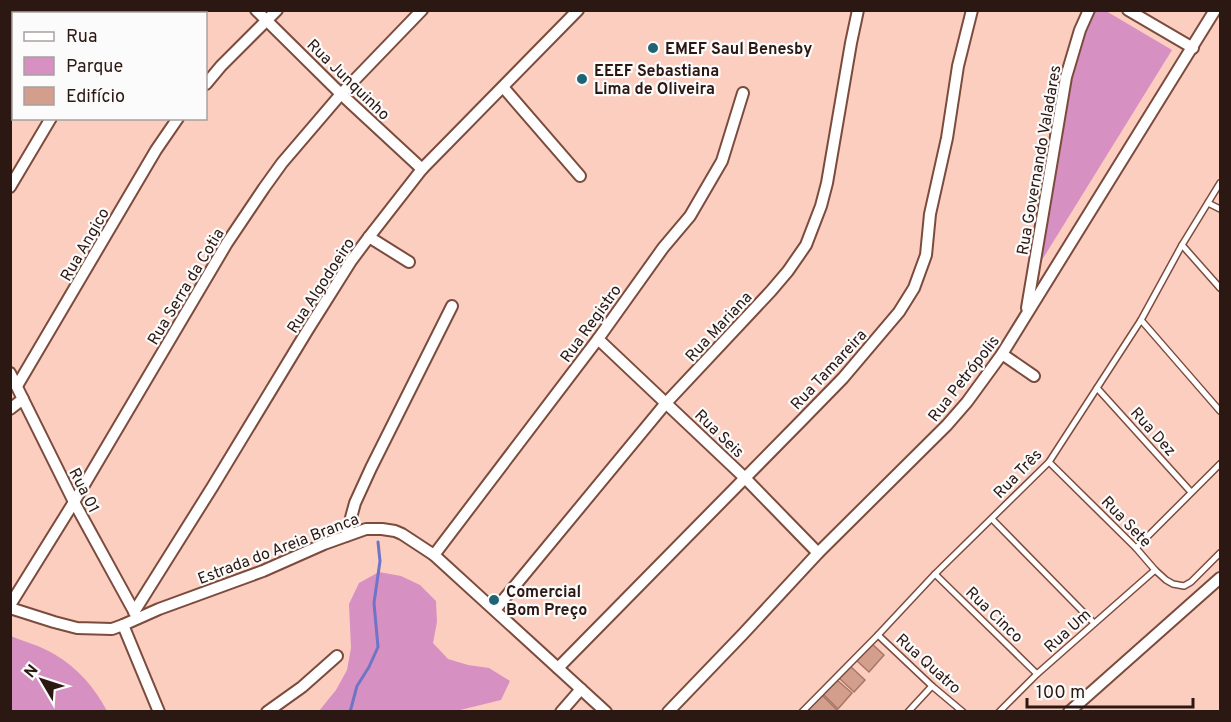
<svg xmlns="http://www.w3.org/2000/svg" width="1231" height="722" viewBox="0 0 1231 722" font-family="Overpass,sans-serif">
  <style>
    .green { fill: #d790c2 }
    .lines { fill: none; stroke-linecap: round; stroke-linejoin: round }
    .stream { stroke: #6e75c6; stroke-width: 3 }
    .building { fill: #d49e8d; stroke: #a97666; stroke-width: 1.5 }
    .lane-casing { stroke: #7b4c3d; stroke-width: 8 }
    .street-casing { stroke: #7b4c3d; stroke-width: 14 }
    .lane { stroke: #fff; stroke-width: 5 }
    .street { stroke: #fff; stroke-width: 10 }
    .poi-dot { fill: #1f6475; stroke: #fbfbfb; stroke-width: 2 }
    .labels { text-anchor: middle; stroke-width: 4.5; stroke-linejoin: round; paint-order: stroke }
    .poi-label { font-size: 16px; font-weight: bold; fill: #2c1812; stroke: #fbfbfb; text-anchor: start }
    .street-label { font-size: 16px; fill: #2c1812; stroke: #fbfbfb }
  </style>
  <rect width="100%" height="100%" fill="#fccec0"/>
  <g class="green">
    <polygon points="1087,11 1106,11 1172,50 1024,289 1073,56"/>
    <polygon points="379,572 401,576 420,585 436,601 437,622 433,643 448,659 468,665 489,668 510,681 501,700 456,711 319,711 336,690 347,670 351,648 349,604 359,583"/>
    <path d="M11,636C25,642 41,646 54,654C77,667 95,688 107,711H11Z"/>
  </g>
  <g class="lines">
    <polyline class="stream" points="350,712 357,686 369,667 378,647 374,603 380,561 378,542"/>
  </g>
  <g class="building">
    <polygon points="871,643 884,655 869,672 856,660"/>
    <polygon points="850,666 865,680 854,692 839,678"/>
    <polygon points="837,680 852,693 838,709 823,694"/>
    <polygon points="822,695 837,710 836,712 806,712"/>
  </g>
  <g class="lines">
    <g class="lane-casing">
      <g id="lane">
        <polyline points="1208,203 1220,209"/>
        <polyline points="1182,245 1220,288"/>
        <polyline points="1141,320 1220,411"/>
        <polyline points="1097,388 1191,492"/>
        <polyline points="1049,462 1136,548 1155,570 1166,580 1173,584 1184,586 1191,582 1220,553"/>
        <polyline points="992,519 1094,623"/>
        <polyline points="1136,548 1220,464"/>
        <polyline points="935,574 1037,674"/>
        <polyline points="878,635 932,686 963,712"/>
        <polyline points="802,712 878,635 935,574 1049,462 1141,320 1182,245 1220,183"/>
        <polyline points="908,712 932,686"/>
        <polyline points="999,712 1037,674 1155,570"/>
      </g>
    </g>
    <g class="street-casing">
      <g id="street">
        <polyline points="256,10 341,94 422,169"/>
        <polyline points="1128,10 1193,48"/>
        <polyline points="122,14 125,10"/>
        <polyline points="206,84 221,66 277,10"/>
        <polyline points="503,87 580,176"/>
        <polyline points="10,187 51,118"/>
        <polyline points="369,237 409,262"/>
        <polyline points="1027,308 1066,77 1080,30 1089,10"/>
        <polyline points="598,339 745,478 818,553"/>
        <polyline points="1002,354 1034,376"/>
        <polyline points="10,373 74,502 136,615"/>
        <polyline points="17,386 156,150 178,118"/>
        <polyline points="10,409 23,399"/>
        <polyline points="346,536 355,503 371,468 452,306"/>
        <polyline points="434,555 598,339 663,248 690,216 722,161 743,93"/>
        <polyline points="10,605 74,502 227,243 264,188 282,163 341,94 422,10"/>
        <polyline points="10,608 54,622 77,628 112,629 123,625 159,609 263,571 324,544 366,529 382,529 395,531 402,534 434,555 606,712"/>
        <polyline points="495,610 666,403 771,291 788,271 806,245 821,206 827,183 851,43 858,10"/>
        <polyline points="134,612 213,486 307,331 351,261 369,237 422,169 578,10"/>
        <polyline points="123,625 159,712"/>
        <polyline points="558,668 804,418 843,378 899,312 914,288 926,255 930,214 947,138 958,66 972,10"/>
        <polyline points="267,712 302,687 337,656"/>
        <polyline points="561,712 581,689"/>
        <polyline points="668,712 743,634 818,553 947,425 967,402 1002,354 1215,10"/>
        <polyline points="1069,712 1220,578"/>
      </g>
    </g>
    <use href="#lane" class="lane"/>
    <use href="#street" class="street"/>
  </g>
  <g class="poi-dot">
    <circle cx="653" cy="48" r="6"/>
    <circle cx="582" cy="79" r="6"/>
    <circle cx="494" cy="600" r="6"/>
  </g>
  <g class="labels">
    <g class="poi-label">
      <text x="665" y="54">EMEF Saul Benesby</text>
      <text x="594" y="76">EEEF Sebastiana<tspan x="594" dy="18">Lima de Oliveira</tspan></text>
      <text x="506" y="597">Comercial<tspan x="506" dy="18">Bom Preço</tspan></text>
    </g>
    <g class="street-label">
      <text transform="translate(349 79) rotate(44)" y="6">Rua Junquinho</text>
      <text transform="translate(1038 160) rotate(-80)" y="6">Rua Governando Valadares</text>
      <text transform="translate(84 244) rotate(-60)" y="6">Rua Angico</text>
      <text transform="translate(320 285) rotate(-57)" y="6">Rua Algodoeiro</text>
      <text transform="translate(185 286) rotate(-59)" y="6">Rua Serra da Cotia</text>
      <text transform="translate(590 323) rotate(-54)" y="6">Rua Registro</text>
      <text transform="translate(718 326) rotate(-47)" y="6">Rua Mariana</text>
      <text transform="translate(828 369) rotate(-47)" y="6">Rua Tamareira</text>
      <text transform="translate(963 378) rotate(-52)" y="6">Rua Petrópolis</text>
      <text transform="translate(1154 431) rotate(48)" y="6">Rua Dez</text>
      <text transform="translate(720 433) rotate(44)" y="6">Rua Seis</text>
      <text transform="translate(1017 473) rotate(-46)" y="6">Rua Três</text>
      <text transform="translate(85 490) rotate(63)" y="6">Rua 01</text>
      <text transform="translate(1127 521) rotate(46)" y="6">Rua Sete</text>
      <text transform="translate(278 548) rotate(-21)" y="6">Estrada do Areia Branca</text>
      <text transform="translate(995 614) rotate(44)" y="6">Rua Cinco</text>
      <text transform="translate(1067 630) rotate(-42)" y="6">Rua Um</text>
      <text transform="translate(929 663) rotate(42)" y="6">Rua Quatro</text>
    </g>
  </g>
  <rect width="1231" height="722" fill="none" stroke="#2c1812" stroke-width="24"/>
  <rect x="12" y="12" width="195" height="108" fill="#fbfbfb" stroke="#a8a09e" stroke-width="1.5"/>
  <rect x="24" y="32" width="30" height="9" fill="#ffffff" stroke="#a8a09e" stroke-width="1.5"/>
  <text x="66" y="42" font-size="18" fill="#2c1812">Rua</text>
  <rect x="24" y="57" width="30" height="18" fill="#d790c2" stroke="#a8a09e" stroke-width="1.5"/>
  <text x="66" y="72" font-size="18" fill="#2c1812">Parque</text>
  <rect x="24" y="87" width="30" height="18" fill="#d49e8d" stroke="#a8a09e" stroke-width="1.5"/>
  <text x="66" y="102" font-size="18" fill="#2c1812">Edifício</text>
  <g transform="translate(42 680) rotate(309)" stroke="#fbfbfb" stroke-width="4.5" paint-order="stroke">
  <path d="M0-4.5L10 22L0 15L-10 22Z" fill="#2c1812"/>
  <text y="-9" font-size="16" font-weight="bold" text-anchor="middle" fill="#2c1812">N</text>
  </g>
  <path d="M1027 698v9h166v-9" fill="none" stroke="#2c1812" stroke-width="3"/>
  <text x="1036" y="698" font-size="18" fill="#2c1812" stroke="#fbfbfb" stroke-width="4.5" paint-order="stroke">100 m</text>
</svg>
